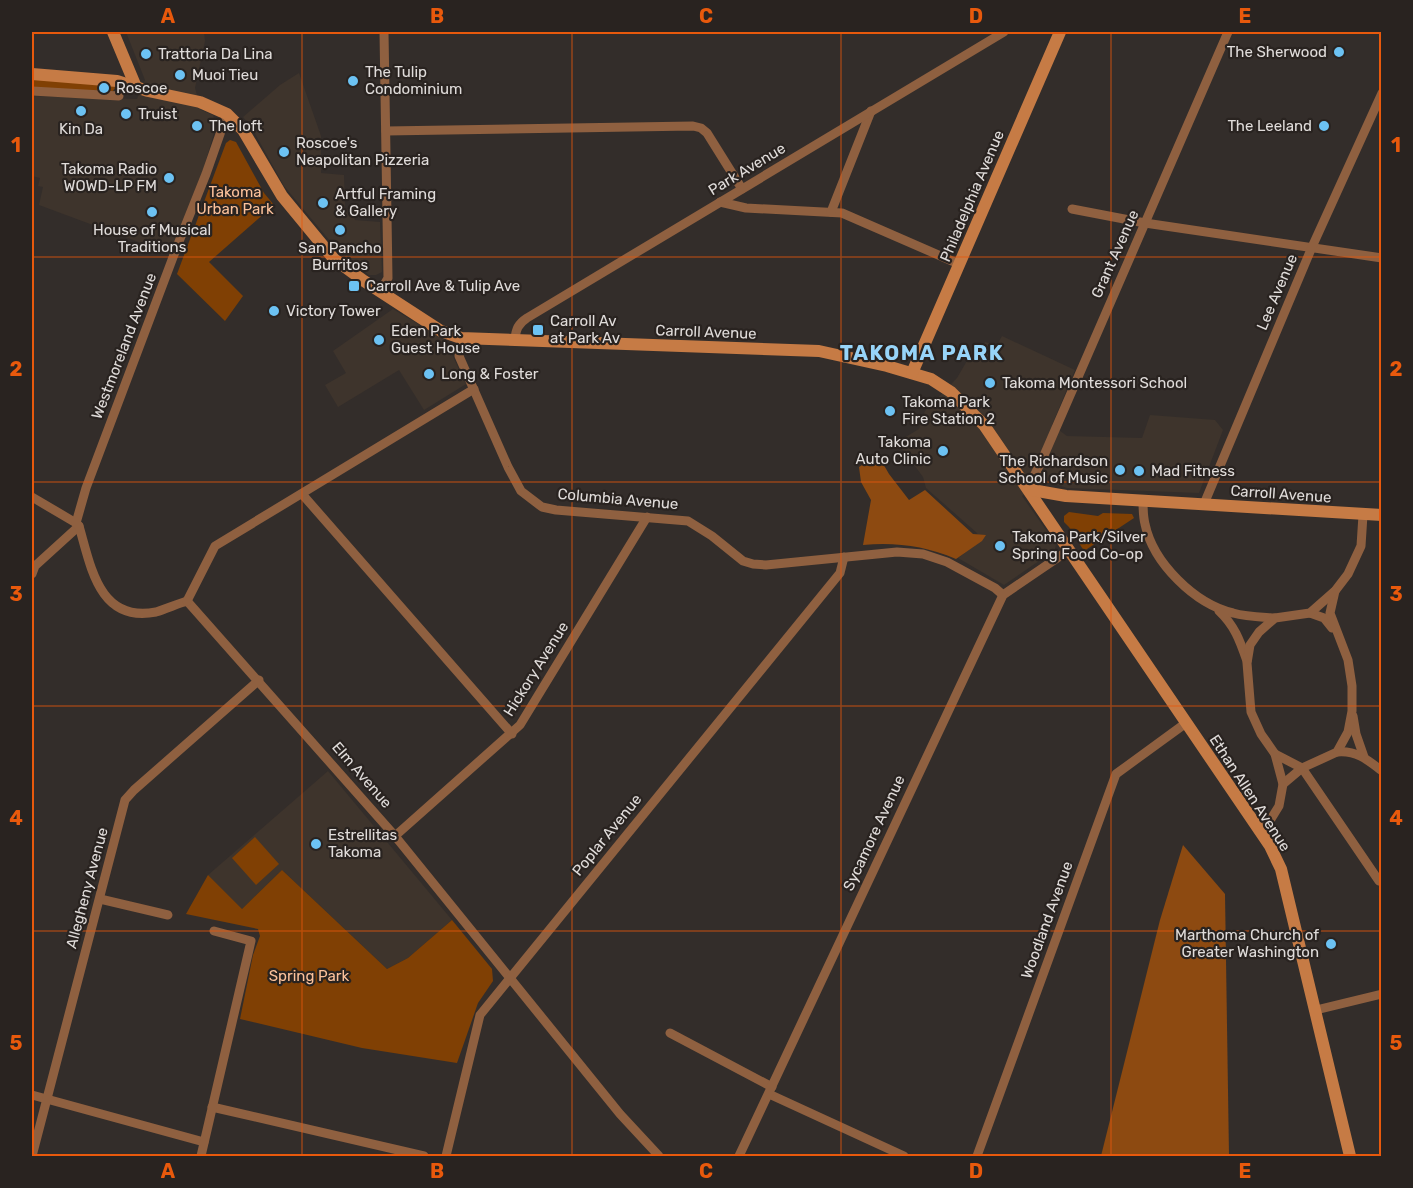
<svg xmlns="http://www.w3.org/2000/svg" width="1413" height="1188" viewBox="0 0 1413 1188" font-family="Rubik,sans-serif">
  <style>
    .built { fill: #3e342c }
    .green { fill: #804004 }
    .forest { fill: #8d4a11 }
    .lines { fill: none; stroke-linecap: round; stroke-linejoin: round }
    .street { stroke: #8f6040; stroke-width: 9 }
    .secondary { stroke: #c67b45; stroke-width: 12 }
    .grid { fill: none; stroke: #e8590c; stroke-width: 1.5; stroke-opacity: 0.55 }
    .poi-dot { fill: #6cc2f3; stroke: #292320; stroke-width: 2 }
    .labels { text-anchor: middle; stroke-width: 4.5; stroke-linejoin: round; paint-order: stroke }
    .poi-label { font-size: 15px; fill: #e0dcda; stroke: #292320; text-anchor: start }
    .street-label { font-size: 15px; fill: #e0dcda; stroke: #292320 }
    .park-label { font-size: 15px; fill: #fdc29b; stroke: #292320 }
    .district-label { font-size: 21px; font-weight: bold; letter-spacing: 1.5px; fill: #97d4f8; stroke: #292320 }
    .neatline { fill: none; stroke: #e8590c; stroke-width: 2 }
    .grid-label { font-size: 20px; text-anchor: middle; font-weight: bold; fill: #e8590c }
  </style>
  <rect width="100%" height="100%" fill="#332d2a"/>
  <g class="built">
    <polygon points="126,32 204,32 205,41 195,88 201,110 213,115 216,126 202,174 171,254 39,205 43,187 38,186 40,178 32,176 32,96 137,99 145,80"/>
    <polygon points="299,73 321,136 321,173 344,175 345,209 353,210 355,220 380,222 382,272 376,275 369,275 340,253 284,186 252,128 243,117 280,85"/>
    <polygon points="393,309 445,340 466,384 424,410 399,370 338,407 325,385 346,373 333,351"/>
    <polygon points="1002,336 1075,370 1052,425 1067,436 1142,438 1150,415 1215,420 1223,430 1199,493 1067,488 1043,480 1022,496 1056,544 1055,550 1004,585 958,558 980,541 977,533 926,488 923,477 897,442 919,429 925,411 957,378 975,347 981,350 985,342 997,345"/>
    <polygon points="328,771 452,920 408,958 387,969 282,870 242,909 208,875"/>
  </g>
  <g class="green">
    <polygon points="32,79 114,86 115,88 113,91 32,89"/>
    <polygon points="230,140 236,142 264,193 274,205 209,262 243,296 225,321 177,274 226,143"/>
    <polygon points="1069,512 1098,516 1103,513 1132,514 1134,518 1084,551 1069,527 1064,522 1064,516"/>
    <polygon points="255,837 279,864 256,885 232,858"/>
    <polygon points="282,870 387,969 408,958 452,920 492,969 493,981 478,1003 457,1063 362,1048 240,1019 253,955 260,936 258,929 186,914 208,875 242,909"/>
  </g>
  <g class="forest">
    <path d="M878,455L889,474L909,500L925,490L973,534L986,535L982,541L956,559C925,546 896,542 863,545L871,500L861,482L859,467Z"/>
    <polygon points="1183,845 1225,894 1229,1156 1101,1156 1160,920"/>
  </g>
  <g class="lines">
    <g class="street">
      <polyline points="32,91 119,96"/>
      <polyline points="386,131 693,126 701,128 707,133 742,189"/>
      <polyline points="720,202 746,208 842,213 959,264"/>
      <polyline points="1072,209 1145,223 1382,258"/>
      <polyline points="831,212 871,111"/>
      <polyline points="380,292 388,278 384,32"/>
      <polyline points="461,338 459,356 508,467 521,491 542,507 556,510 688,521 712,536 743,561 753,564 766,565 897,552 923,554 947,562 995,588 1003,595"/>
      <path d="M515,339C516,329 518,324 527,318L1004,32"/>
      <polyline points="1028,488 1042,460 1228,32"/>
      <polyline points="302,494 512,734"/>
      <polyline points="32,497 76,523"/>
      <path d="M1143,500C1143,508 1143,516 1145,524C1153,563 1195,604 1233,613C1247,617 1262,617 1275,618"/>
      <polyline points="1204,504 1312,247 1382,93"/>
      <polyline points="32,574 35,566 79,526"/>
      <polyline points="187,601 395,836 620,1114 659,1156"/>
      <path d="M187,601C177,604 166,609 156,612C99,623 91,567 79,526L76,523L86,488L178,244L206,174L227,114"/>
      <polyline points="187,601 215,546 474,389"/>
      <path d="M1219,611C1235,626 1240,641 1247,661"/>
      <polyline points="1310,613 1324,618 1332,628"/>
      <polyline points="1353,716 1356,734 1364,757"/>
      <path d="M1337,752C1356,750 1368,760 1382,771"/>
      <polyline points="1275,754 1302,768 1379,881"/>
      <polyline points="1283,784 1302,768 1337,752 1348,732 1352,711 1352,686 1348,660 1330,613 1335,591"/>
      <polyline points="1259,829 1271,819 1279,806 1283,784 1275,754 1261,734 1251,712 1247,663 1250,645 1259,632 1275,618 1310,613 1335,591 1348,574 1361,546 1363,515"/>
      <polyline points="395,836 520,725 647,517"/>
      <polyline points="100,899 168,915"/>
      <polyline points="1316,1010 1382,994"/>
      <polyline points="670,1033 772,1087"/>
      <polyline points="769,1094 904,1156"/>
      <polyline points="32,1095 204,1142"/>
      <polyline points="212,1107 424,1156"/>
      <polyline points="32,1156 125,800 134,790 259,680"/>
      <polyline points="201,1156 251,941 214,931"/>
      <polyline points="446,1156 480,1015 840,573 844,557"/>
      <polyline points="739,1156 1003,595 1069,550"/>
      <polyline points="977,1156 1116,774 1186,723"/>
    </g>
    <g class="secondary">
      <polyline points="113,32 136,87"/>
      <polyline points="32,74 117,81 148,91 200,102 227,114 243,130 282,196 334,259 364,281 441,331 461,338 819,351 887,366 931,379 951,392 984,425 1270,846 1281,869 1350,1156"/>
      <polyline points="912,373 1060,32"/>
      <polyline points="1028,488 1032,490 1066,496 1382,515"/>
    </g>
  </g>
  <path class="grid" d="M302,32V1156M572,32V1156M841,32V1156M1111,32V1156M32,257H1382M32,482H1382M32,706H1382M32,931H1382"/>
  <g class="poi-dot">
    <circle cx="1339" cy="52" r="6"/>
    <circle cx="146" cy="54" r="6"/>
    <circle cx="180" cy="75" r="6"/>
    <circle cx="353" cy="81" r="6"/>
    <circle cx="104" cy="88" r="6"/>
    <circle cx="81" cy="111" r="6"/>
    <circle cx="126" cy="114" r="6"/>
    <circle cx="197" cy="126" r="6"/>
    <circle cx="1324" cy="126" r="6"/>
    <circle cx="284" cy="152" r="6"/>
    <circle cx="169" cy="178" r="6"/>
    <circle cx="323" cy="203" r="6"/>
    <circle cx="152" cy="212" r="6"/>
    <circle cx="340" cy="230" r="6"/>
    <rect x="348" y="280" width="12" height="12" rx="3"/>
    <circle cx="274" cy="311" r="6"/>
    <rect x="532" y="324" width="12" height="12" rx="3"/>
    <circle cx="379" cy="340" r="6"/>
    <circle cx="429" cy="374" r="6"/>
    <circle cx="990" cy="383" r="6"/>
    <circle cx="890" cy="411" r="6"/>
    <circle cx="943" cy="451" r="6"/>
    <circle cx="1120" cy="470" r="6"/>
    <circle cx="1139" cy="471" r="6"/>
    <circle cx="1000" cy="546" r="6"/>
    <circle cx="316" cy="844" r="6"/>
    <circle cx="1331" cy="944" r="6"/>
  </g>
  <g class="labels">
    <g class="poi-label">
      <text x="1327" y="57" text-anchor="end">The Sherwood</text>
      <text x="158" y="59">Trattoria Da Lina</text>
      <text x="365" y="77">The Tulip<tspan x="365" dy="17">Condominium</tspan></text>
      <text x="192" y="80">Muoi Tieu</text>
      <text x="116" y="93">Roscoe</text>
      <text x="138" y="119">Truist</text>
      <text x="209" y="131">The loft</text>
      <text x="1312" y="131" text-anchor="end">The Leeland</text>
      <text x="81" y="134" text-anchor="middle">Kin Da</text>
      <text x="296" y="148">Roscoe's<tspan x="296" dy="17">Neapolitan Pizzeria</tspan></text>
      <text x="157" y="174" text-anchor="end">Takoma Radio<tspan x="157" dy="17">WOWD-LP FM</tspan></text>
      <text x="335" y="199">Artful Framing<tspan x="335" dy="17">&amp; Gallery</tspan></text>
      <text x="152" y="235" text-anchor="middle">House of Musical<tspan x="152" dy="17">Traditions</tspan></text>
      <text x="340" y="253" text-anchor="middle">San Pancho<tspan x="340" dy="17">Burritos</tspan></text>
      <text x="366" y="291">Carroll Ave &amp; Tulip Ave</text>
      <text x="286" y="316">Victory Tower</text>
      <text x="550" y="326">Carroll Av<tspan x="550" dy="17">at Park Av</tspan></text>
      <text x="391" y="336">Eden Park<tspan x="391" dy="17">Guest House</tspan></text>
      <text x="441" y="379">Long &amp; Foster</text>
      <text x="1002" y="388">Takoma Montessori School</text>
      <text x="902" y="407">Takoma Park<tspan x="902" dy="17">Fire Station 2</tspan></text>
      <text x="931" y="447" text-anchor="end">Takoma<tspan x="931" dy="17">Auto Clinic</tspan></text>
      <text x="1108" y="466" text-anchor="end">The Richardson<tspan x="1108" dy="17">School of Music</tspan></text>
      <text x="1151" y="476">Mad Fitness</text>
      <text x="1012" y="542">Takoma Park/Silver<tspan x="1012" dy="17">Spring Food Co-op</tspan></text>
      <text x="328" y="840">Estrellitas<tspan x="328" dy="17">Takoma</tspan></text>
      <text x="1319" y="940" text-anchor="end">Marthoma Church of<tspan x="1319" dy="17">Greater Washington</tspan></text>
    </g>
    <g class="street-label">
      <text transform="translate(747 169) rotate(-31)" y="5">Park Avenue</text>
      <text transform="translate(972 196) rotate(-67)" y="5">Philadelphia Avenue</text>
      <text transform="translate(1115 254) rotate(-66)" y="5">Grant Avenue</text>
      <text transform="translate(1277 292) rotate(-67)" y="5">Lee Avenue</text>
      <text transform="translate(706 332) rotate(2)" y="5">Carroll Avenue</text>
      <text transform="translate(124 346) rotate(-69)" y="5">Westmoreland Avenue</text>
      <text transform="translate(1281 494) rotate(4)" y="5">Carroll Avenue</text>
      <text transform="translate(618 499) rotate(5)" y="5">Columbia Avenue</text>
      <text transform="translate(536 669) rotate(-58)" y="5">Hickory Avenue</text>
      <text transform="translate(362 775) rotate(49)" y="5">Elm Avenue</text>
      <text transform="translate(1250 793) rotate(57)" y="5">Ethan Allen Avenue</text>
      <text transform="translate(874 833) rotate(-65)" y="5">Sycamore Avenue</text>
      <text transform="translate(607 835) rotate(-51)" y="5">Poplar Avenue</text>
      <text transform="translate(87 888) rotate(-75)" y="5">Allegheny Avenue</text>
      <text transform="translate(1047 920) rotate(-70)" y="5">Woodland Avenue</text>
    </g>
    <g class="park-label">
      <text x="235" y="197">Takoma<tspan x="235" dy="17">Urban Park</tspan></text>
      <text x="309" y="981">Spring Park</text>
    </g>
    <g class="district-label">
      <text x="922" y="360">TAKOMA PARK</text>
    </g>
  </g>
  <rect width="1413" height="1188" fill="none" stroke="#292320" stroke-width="66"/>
  <rect x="33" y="33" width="1347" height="1122" class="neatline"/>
  <g class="grid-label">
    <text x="168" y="23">A</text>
    <text x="437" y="23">B</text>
    <text x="706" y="23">C</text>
    <text x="976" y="23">D</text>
    <text x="1245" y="23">E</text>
    <text x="16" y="152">1</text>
    <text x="1396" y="152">1</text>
    <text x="16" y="376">2</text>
    <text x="1396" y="376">2</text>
    <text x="16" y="601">3</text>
    <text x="1396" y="601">3</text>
    <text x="16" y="825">4</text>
    <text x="1396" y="825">4</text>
    <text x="16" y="1050">5</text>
    <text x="1396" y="1050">5</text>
    <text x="168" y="1178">A</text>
    <text x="437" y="1178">B</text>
    <text x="706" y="1178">C</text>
    <text x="976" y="1178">D</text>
    <text x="1245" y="1178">E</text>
  </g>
</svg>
